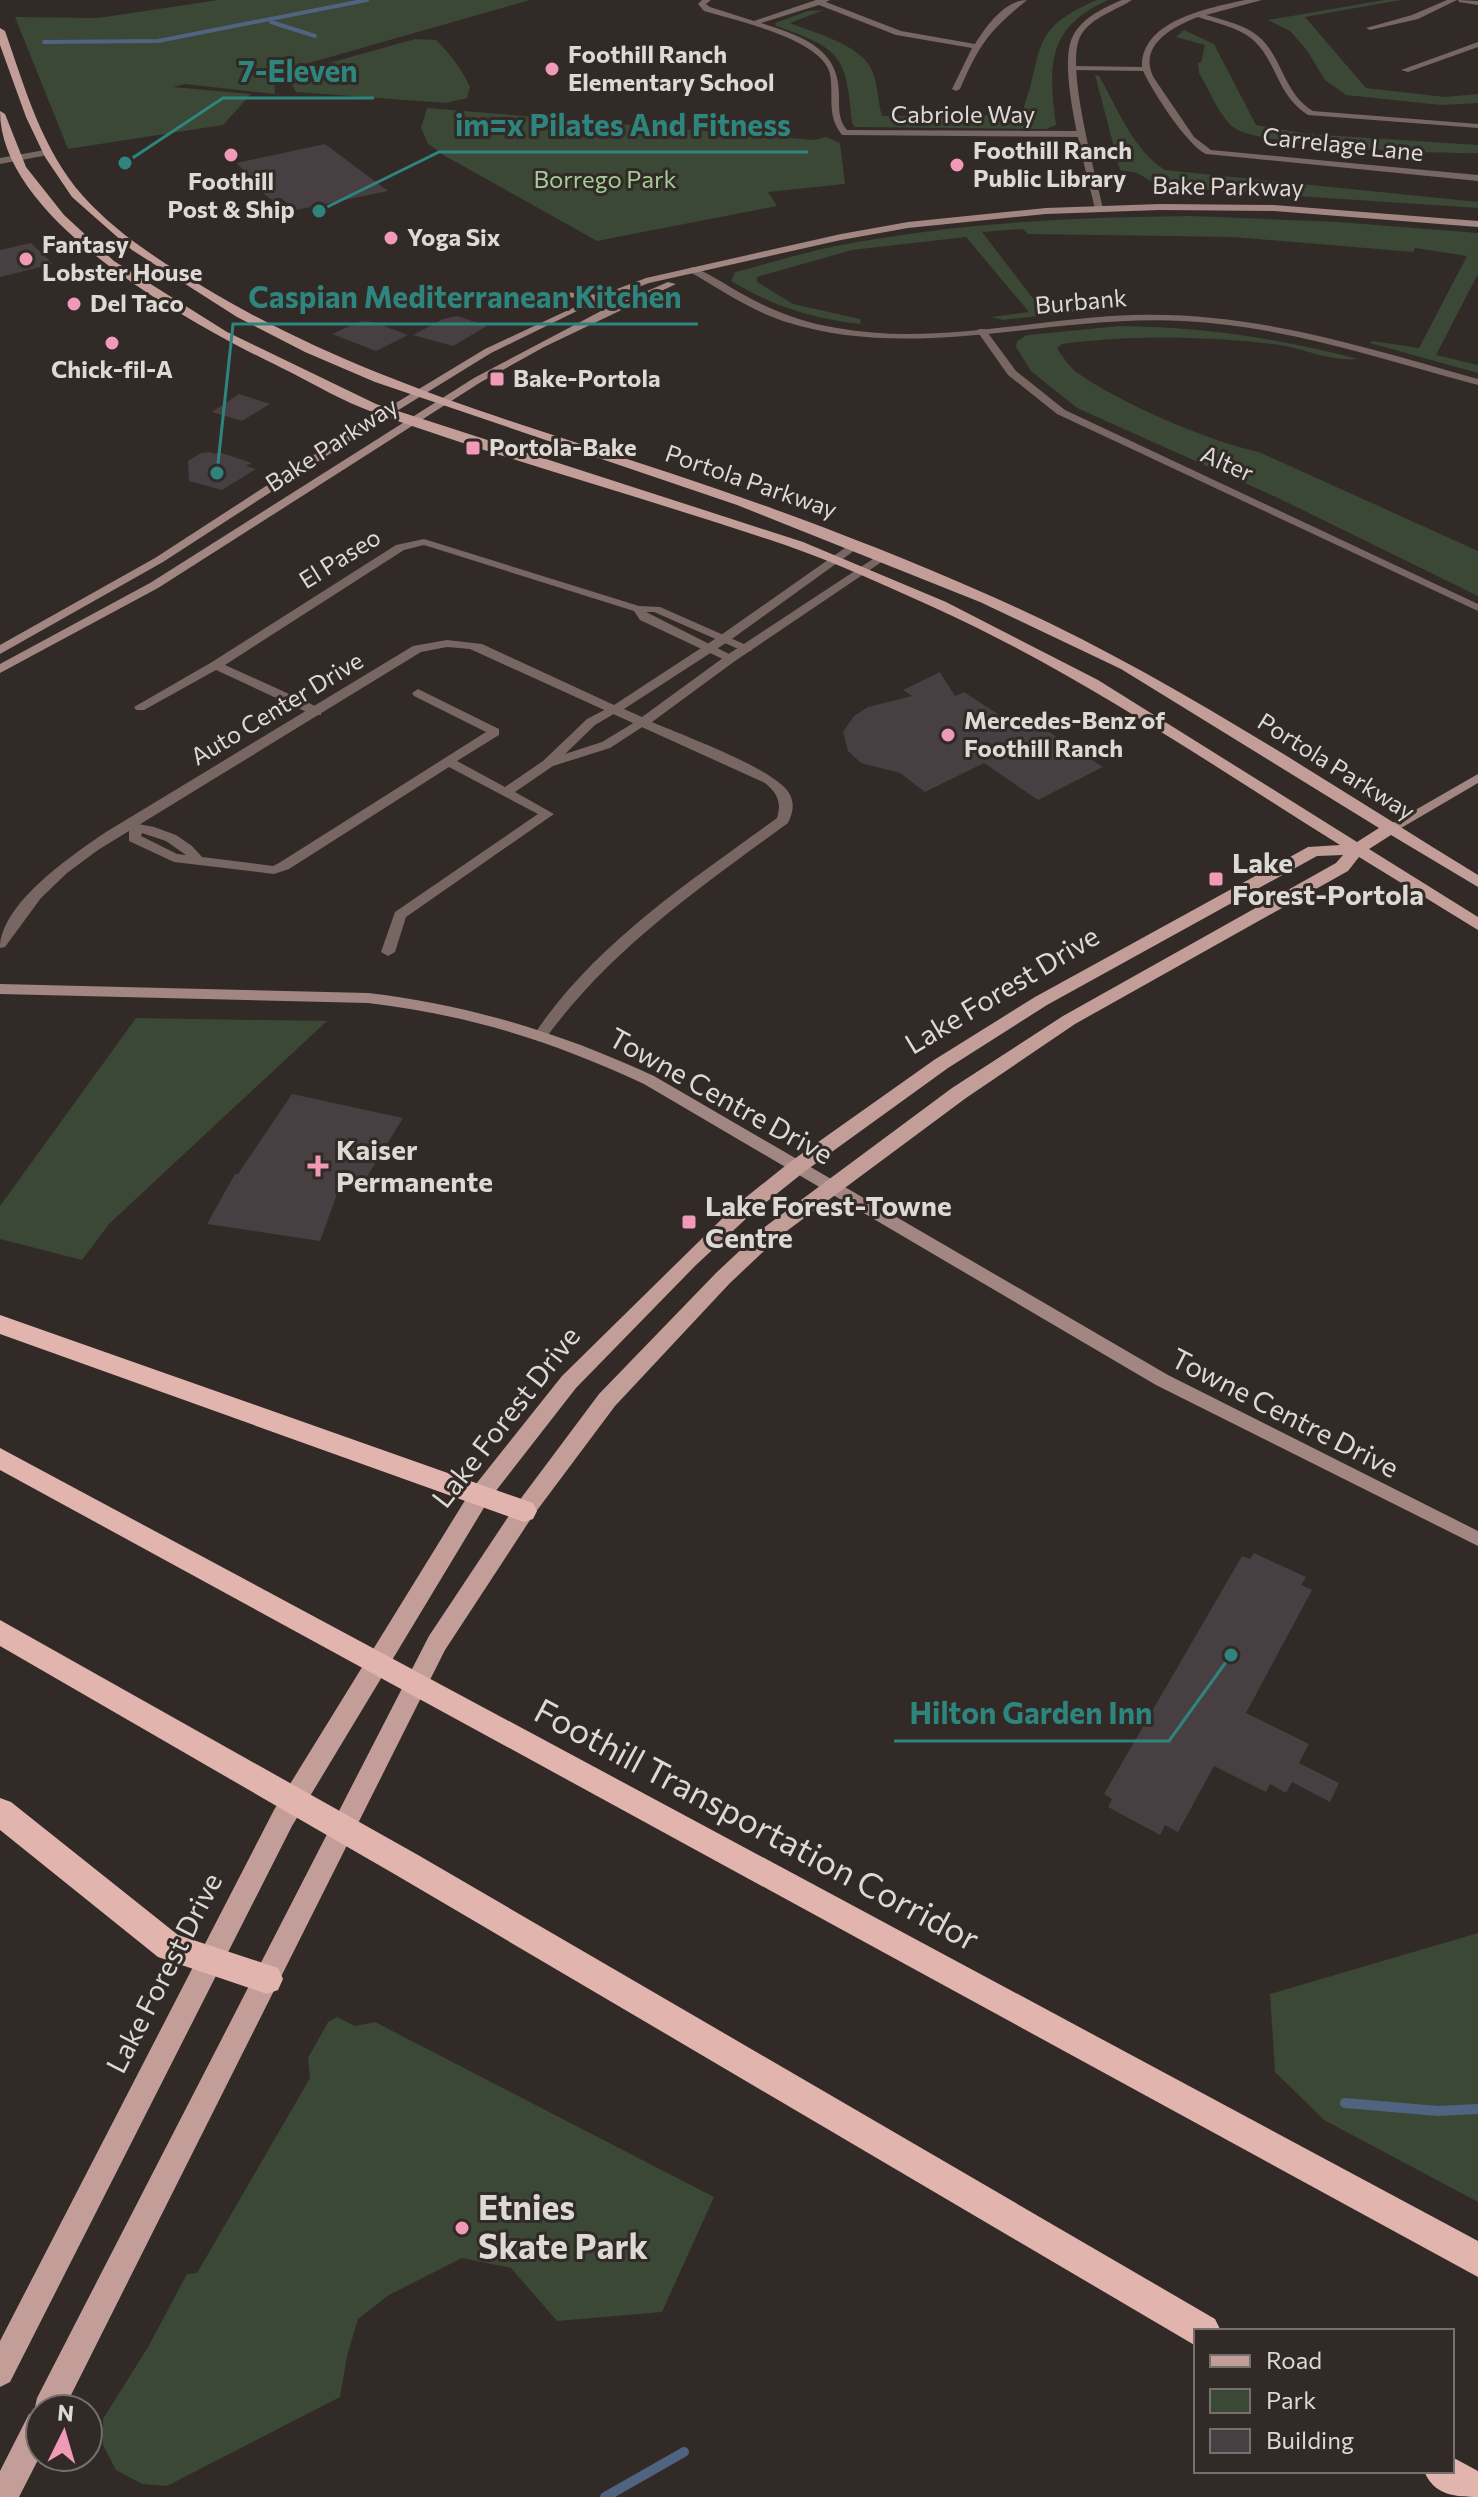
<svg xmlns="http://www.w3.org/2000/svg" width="1478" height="2497" viewBox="0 0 1478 2497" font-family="Commissioner,sans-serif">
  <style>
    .green { fill: #3a4835 }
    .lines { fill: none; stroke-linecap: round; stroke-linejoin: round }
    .stream-far1 { stroke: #506380; stroke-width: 4 }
    .stream { stroke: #506380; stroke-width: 10 }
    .building { fill: #483f43 }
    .minor { fill: #776662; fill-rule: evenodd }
    .tertiary { fill: #776662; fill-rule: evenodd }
    .secondary { fill: #a28681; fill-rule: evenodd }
    .primary { fill: #c39e98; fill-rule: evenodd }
    .motorway { fill: #e1b5ad; fill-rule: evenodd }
    .poi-dot { fill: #f09ab7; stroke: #312a26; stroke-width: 3 }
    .labels { text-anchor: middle; stroke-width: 6; stroke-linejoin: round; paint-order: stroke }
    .far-poi-label { font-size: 24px; font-weight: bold; fill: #ddd9d5; stroke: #312a26; text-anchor: start }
    .far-street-label { font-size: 24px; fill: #ddd9d5; stroke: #312a26 }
    .far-park-label { font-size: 24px; fill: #a4cb97; stroke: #312a26 }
    .poi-label { font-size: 28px; font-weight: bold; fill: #ddd9d5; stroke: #312a26; text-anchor: start }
    .street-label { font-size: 28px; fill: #ddd9d5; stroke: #312a26 }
    .near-street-label { font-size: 34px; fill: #ddd9d5; stroke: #312a26 }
    .near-poi-label { font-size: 34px; font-weight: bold; fill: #ddd9d5; stroke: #312a26; text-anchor: start }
    .leader { fill: none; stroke: #2e857d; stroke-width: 3 }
    .callout-dot { fill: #2e857d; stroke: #312a26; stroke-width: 3 }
    .callout-label { font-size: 30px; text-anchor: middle; font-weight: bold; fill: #2e857d; stroke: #312a26; stroke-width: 6; stroke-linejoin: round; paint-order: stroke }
  </style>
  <rect width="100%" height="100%" fill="#312a26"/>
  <g class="green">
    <polygon points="218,0 530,0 274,73 275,94 185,84 173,87 251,94 223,125 68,149 15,17 98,18"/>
    <path d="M1097,0H1108C1047,27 1048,65 1056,125L1046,129L855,127L852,123C846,56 842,49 776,26L775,23L808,11L824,10L790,23C814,33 864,45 873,73C878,86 878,102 882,116L1013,115L1023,110C1045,49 1027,30 1097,0Z"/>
    <polygon points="1384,0 1401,0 1305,17 1366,88 1445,97 1478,94 1478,103 1441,105 1346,95 1325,80 1306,49 1290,31 1268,20"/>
    <path d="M1184,30L1214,44L1256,125L1307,134L1478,145V153C1439,155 1263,146 1236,129C1220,119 1209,89 1199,73L1198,63L1201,62L1205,45L1176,37Z"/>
    <path d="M415,39L436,40C450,54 462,69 470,87L467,98L446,103L296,92L286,75Z"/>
    <path d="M1095,75L1099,76C1117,107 1133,150 1165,170L1478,202V208L1161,187L1137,173L1120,170Z"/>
    <polygon points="427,108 814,140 826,137 840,143 845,184 768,192 777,206 597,241 445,156 428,144 421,128"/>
    <path d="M1192,216L1338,222L1478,233V274L1436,355L1478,365V373L1370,343L1372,341L1419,348L1467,256L1415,248L1413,252L1233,237L1028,234L1023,229L982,232L1042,310L1111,305L1102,309L1003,320L991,317L1029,312L966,237L852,250L757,277V282L793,304L860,319L861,324C812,319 773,306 731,281L735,272C770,263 805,252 841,245C957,223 1074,217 1192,216Z"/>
    <path d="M1120,326C1206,327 1274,338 1358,359C1328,362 1302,347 1273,344C1197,336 1137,335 1062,344L1057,348C1062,356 1069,366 1076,372C1122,404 1205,440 1259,452L1478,551V596L1276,497L1077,408L1031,371L1016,347L1017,341L1027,335Z"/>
    <polygon points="136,1018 327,1021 109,1224 82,1260 0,1239 0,1206"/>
    <polygon points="1478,1933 1478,2202 1324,2120 1275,2072 1270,1994"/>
    <polygon points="337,2017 355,2026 375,2022 714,2197 662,2312 557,2321 511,2268 462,2258 389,2295 358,2319 347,2356 340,2397 167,2486 142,2484 116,2470 103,2445 103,2419 148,2347 187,2274 197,2273 310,2078 308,2058 328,2022"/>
  </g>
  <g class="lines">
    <g class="stream-far1">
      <polyline points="271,22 315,36"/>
      <polyline points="44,42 158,41 367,0"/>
    </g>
    <g class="stream">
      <polyline points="1345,2103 1438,2111 1478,2109"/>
      <polyline points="605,2497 684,2452"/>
    </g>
  </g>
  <g class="building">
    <polygon points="325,144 388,191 296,210 281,198 272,200 238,174 246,172 236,163"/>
    <polygon points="31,243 53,264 0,277 0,250"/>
    <polygon points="457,316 487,326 453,346 413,335 443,319"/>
    <polygon points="361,321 373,322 408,335 376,351 332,334"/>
    <polygon points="239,394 270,404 242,421 212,412"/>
    <polygon points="210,452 215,454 219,452 252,463 246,466 256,469 222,490 189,481 188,461 201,453"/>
    <polygon points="940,672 955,696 964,692 1019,728 1032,721 1103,767 1038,800 984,763 925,792 900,773 861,763 848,751 843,732 854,716 868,707 912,696 903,690"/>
    <polygon points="292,1094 403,1118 365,1180 344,1175 320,1241 207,1224 235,1174 238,1174"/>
    <polygon points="1254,1553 1306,1577 1301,1585 1312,1590 1246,1713 1309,1744 1299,1763 1339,1783 1330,1802 1292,1782 1286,1793 1270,1784 1266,1792 1214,1766 1178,1832 1165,1825 1160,1835 1108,1807 1112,1799 1104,1794 1242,1556 1250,1559"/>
  </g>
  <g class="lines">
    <g class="minor">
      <path d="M702,0H711L706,4L710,7L754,21L816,0H830L826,2L901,31L975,44C986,26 1005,0 1027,0C989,31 980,43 960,89L956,91L952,89L972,48L896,35L819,5L761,23C800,36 839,47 839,94C839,107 838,120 847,130L1081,131L1085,134L1081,137L842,135C826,116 834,96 830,74C823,39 734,20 704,11L698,4Z"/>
      <path d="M1245,0H1262L1206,15C1223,20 1243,24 1258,36C1283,57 1283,93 1313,111L1478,124V128L1308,115C1276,95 1277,60 1252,39C1237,27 1216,23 1198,17C1172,27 1137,46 1154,78L1194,137L1211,150L1478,175V181L1206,154C1186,144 1153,92 1143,71L1074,70L1070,68L1074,66L1142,67C1141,20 1209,8 1245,0Z"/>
      <polygon points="1447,0 1457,0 1418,19 1370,30 1366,28 1412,15"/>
      <polygon points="1458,0 1478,1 1478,5 1459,2"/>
      <polygon points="1478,42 1478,47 1408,72 1401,70"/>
      <polygon points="979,329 985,329 1016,371 1065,410 1478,604 1478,611 1057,414 1008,375 977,331"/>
      <polygon points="424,539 639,606 660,607 753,648 751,651 743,651 654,612 646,612 737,658 731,662 727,661 640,620 634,611 424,545 404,550 225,665 309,703 321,709 321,715 313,715 216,670 144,710 136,710 134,707 212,662 396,545"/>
      <path d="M418,689L499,729V735L457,761L505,787L543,761L587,719L612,706L616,705L622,709L595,725L565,754L602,742L640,719H648L650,722L610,748L553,766L515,792L554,814L406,917L395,952L388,956L381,952L395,912L538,814L449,767L289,869L274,874L174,862L129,841V831L121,826L128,822L154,827L176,835L192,846L202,857L273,866L279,863L486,732L414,696L412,693ZM142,833L166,841L186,855L177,854L141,836Z"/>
    </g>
    <g class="tertiary">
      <path d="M1122,0H1132C1115,11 1092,17 1081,35C1064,63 1096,175 1103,208L1099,211L1095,208C1087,173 1056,67 1073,36C1082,18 1103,8 1122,0Z"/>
      <polygon points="45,150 49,153 48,155 0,164 0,158"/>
      <path d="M693,267C711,274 729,287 746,296C775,312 805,323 837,328C935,346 1035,318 1134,315C1252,311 1365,347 1478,379V385C1381,359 1285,326 1183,321C1050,314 917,363 786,322C752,311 721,290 690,272V268Z"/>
      <path d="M852,543L862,545L729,641L624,709L642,717L727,655L879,555L889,557L735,661L652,722C682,735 775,769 789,793C795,803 793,813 788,823C698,889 612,948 545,1039H535L533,1036C594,944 689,882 777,818C782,802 777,793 765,783L470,649L447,647L421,652L98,850L67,873L41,898L5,947L0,948C0,904 72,855 106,832L413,646L447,640L482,644L614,705L721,635Z"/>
    </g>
    <g class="secondary">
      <polygon points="1160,204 1274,205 1478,221 1478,227 1274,211 1160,210 1046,214 908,228 841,240 649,283 577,311 491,353 379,422 163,562 0,654 0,645 155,558 371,418 485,349 592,299 553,296 550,295 550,291 601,295 646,278 841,234 908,222 1046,208"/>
      <polygon points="668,282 676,284 544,347 481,382 158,588 0,673 0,664 150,583 474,378 601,311"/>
      <polygon points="1478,774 1478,783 1396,831 1391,832 1384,828"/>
      <path d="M0,984L368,993C470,1005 561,1033 654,1076L1168,1375L1478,1531V1546L1156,1385L644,1084C552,1041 469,1015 368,1003L0,994Z"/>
    </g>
    <path class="primary" d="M0,28L5,31C25,88 42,150 83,196C116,233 160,261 202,286C348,375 511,421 673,474C778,509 882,548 984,593C1158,668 1316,776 1478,875V887L1391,835L1369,849L1478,917V930L1359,857L1348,871L1075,1024L966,1098L780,1236L730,1283L615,1406L532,1517L445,1650L64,2409H40V2456L19,2497H0V2471L29,2414L34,2412L37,2398L429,1636L516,1505L599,1394L716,1273L766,1226L952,1088L1063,1016L1336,863L1343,855L1317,856L1047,1005L948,1068L804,1172L749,1216L696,1265L576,1388L488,1501L292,1826L10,2382L0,2387V2341L274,1810L472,1489L562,1376L735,1206L790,1162L934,1060L1035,997L1308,847L1340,845C1207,762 1077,672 933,607C886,586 837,563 788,546C650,499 507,461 370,411C343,401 317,386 292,373C203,330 0,225 0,111L5,114L26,167L64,215L114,261L227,332L376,404L803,542L946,602L1098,680L1357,842L1379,828L1121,669L980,602L737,505L375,382L305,352L237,317L132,250L72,197L45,157L26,117L0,45Z"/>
    <g class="motorway">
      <polygon points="0,1315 533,1503 537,1511 533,1519 524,1522 0,1334"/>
      <polygon points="0,1448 1478,2241 1478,2277 0,1470"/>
      <polygon points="0,1620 418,1855 1215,2319 1221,2331 1196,2331 1196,2346 1191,2343 396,1875 0,1646"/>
      <polygon points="0,1798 11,1802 178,1935 278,1968 283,1979 278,1990 267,1994 158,1957 0,1830"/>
      <path d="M1452,2457L1478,2471V2497C1454,2497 1434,2495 1424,2471H1452Z"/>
    </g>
  </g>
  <g class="poi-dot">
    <circle cx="552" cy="69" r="8"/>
    <circle cx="231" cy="155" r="8"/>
    <circle cx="957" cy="165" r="8"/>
    <circle cx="391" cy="238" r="8"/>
    <circle cx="26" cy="259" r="8"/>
    <circle cx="74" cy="304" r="8"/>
    <circle cx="112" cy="343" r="8"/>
    <rect x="489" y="371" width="16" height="16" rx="4"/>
    <rect x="465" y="440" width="16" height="16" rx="4"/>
    <circle cx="948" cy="735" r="8"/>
    <rect x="1208" y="871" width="16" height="16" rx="4"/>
    <path d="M314 1154h8v8h8v8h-8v8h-8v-8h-8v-8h8z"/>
    <rect x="681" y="1214" width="16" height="16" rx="4"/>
    <circle cx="462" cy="2228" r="8"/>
  </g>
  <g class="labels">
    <g class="far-poi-label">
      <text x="568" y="63">Foothill Ranch<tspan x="568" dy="28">Elementary School</tspan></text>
      <text x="973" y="159">Foothill Ranch<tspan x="973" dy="28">Public Library</tspan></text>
      <text x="231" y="190" text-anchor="middle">Foothill<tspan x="231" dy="28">Post &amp; Ship</tspan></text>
      <text x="407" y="246">Yoga Six</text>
      <text x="42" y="253">Fantasy<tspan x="42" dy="28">Lobster House</tspan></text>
      <text x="90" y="312">Del Taco</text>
      <text x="112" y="378" text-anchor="middle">Chick-fil-A</text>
      <text x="513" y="387">Bake-Portola</text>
      <text x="489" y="456">Portola-Bake</text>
      <text x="964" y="729">Mercedes-Benz of<tspan x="964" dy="28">Foothill Ranch</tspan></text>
    </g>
    <g class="far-street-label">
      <text x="963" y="123">Cabriole Way</text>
      <text transform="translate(1343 145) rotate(6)" y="8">Carrelage Lane</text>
      <text transform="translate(1228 187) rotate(1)" y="8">Bake Parkway</text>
      <text transform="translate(1081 302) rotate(-5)" y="8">Burbank</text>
      <text transform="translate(332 445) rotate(-33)" y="8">Bake Parkway</text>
      <text transform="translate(1227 464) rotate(24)" y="8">Alter</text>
      <text transform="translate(751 482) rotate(19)" y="8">Portola Parkway</text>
      <text transform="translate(340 559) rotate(-32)" y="8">El Paseo</text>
      <text transform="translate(277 709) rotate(-31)" y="8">Auto Center Drive</text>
      <text transform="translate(1336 767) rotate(32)" y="8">Portola Parkway</text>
    </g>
    <g class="far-park-label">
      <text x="605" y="188">Borrego Park</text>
    </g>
    <g class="poi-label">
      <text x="1232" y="873">Lake<tspan x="1232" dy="32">Forest-Portola</tspan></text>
      <text x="336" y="1160">Kaiser<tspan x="336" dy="32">Permanente</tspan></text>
      <text x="705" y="1216">Lake Forest-Towne<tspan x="705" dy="32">Centre</tspan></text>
    </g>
    <g class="street-label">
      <text transform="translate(1002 990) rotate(-31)" y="10">Lake Forest Drive</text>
      <text transform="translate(721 1096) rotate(29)" y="10">Towne Centre Drive</text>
      <text transform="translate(1285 1413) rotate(27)" y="10">Towne Centre Drive</text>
      <text transform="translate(506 1417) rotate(-52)" y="10">Lake Forest Drive</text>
      <text transform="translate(164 1973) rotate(-63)" y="10">Lake Forest Drive</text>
    </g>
    <g class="near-street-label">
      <text transform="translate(757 1825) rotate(28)" y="12">Foothill Transportation Corridor</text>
    </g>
    <g class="near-poi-label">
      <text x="478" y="2220">Etnies<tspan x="478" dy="39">Skate Park</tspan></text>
    </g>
  </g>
  <path class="leader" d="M125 163L223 98H374M319 211L439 152H808M217 473L233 324H698M1231 1655L1169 1741H894"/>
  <g class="callout-dot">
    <circle cx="125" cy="163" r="8"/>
    <circle cx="319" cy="211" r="8"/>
    <circle cx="217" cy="473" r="8"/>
    <circle cx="1231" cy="1655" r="8"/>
  </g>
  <g class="callout-label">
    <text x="298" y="82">7-Eleven</text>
    <text x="623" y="136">im=x Pilates And Fitness</text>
    <text x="465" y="308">Caspian Mediterranean Kitchen</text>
    <text x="1031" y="1724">Hilton Garden Inn</text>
  </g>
  <rect x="1194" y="2329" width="260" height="144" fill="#312a26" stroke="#76706c" stroke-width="2"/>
  <rect x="1210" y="2355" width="40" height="12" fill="#c39e98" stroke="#76706c" stroke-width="2"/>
  <text x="1266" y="2369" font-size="24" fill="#ddd9d5">Road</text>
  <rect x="1210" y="2389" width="40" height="24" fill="#3a4835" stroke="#76706c" stroke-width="2"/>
  <text x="1266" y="2409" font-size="24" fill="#ddd9d5">Park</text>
  <rect x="1210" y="2429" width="40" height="24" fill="#483f43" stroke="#76706c" stroke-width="2"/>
  <text x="1266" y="2449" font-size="24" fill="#ddd9d5">Building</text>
  <g transform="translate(64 2433) rotate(5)"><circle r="38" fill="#312a26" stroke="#76706c" stroke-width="2"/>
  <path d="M0-6L14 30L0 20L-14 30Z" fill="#f09ab7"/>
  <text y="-12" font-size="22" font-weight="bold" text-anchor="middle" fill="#ddd9d5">N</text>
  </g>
</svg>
